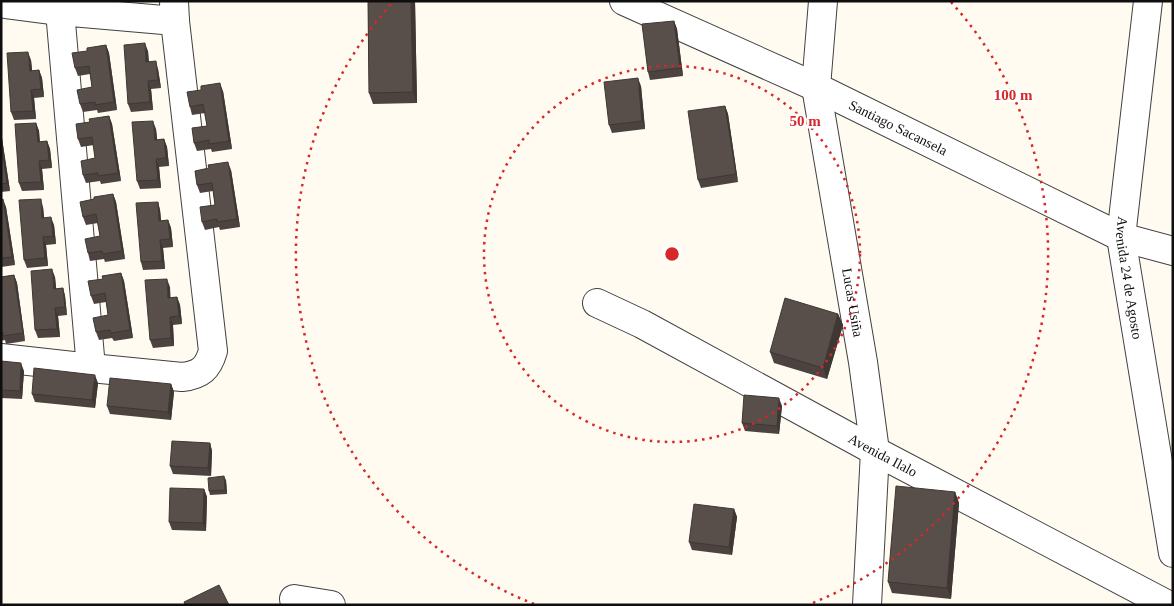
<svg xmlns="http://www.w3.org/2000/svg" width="1174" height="606" viewBox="0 0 1174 606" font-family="'Times New Roman',serif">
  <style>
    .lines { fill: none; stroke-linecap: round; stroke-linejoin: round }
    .minor-casing { stroke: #414141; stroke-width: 30 }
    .minor { stroke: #fff; stroke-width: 28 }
    .wall { fill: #4c4340 }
    .shaded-wall { fill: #3e3734 }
    .building { fill: #584e4a; stroke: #3e3734 }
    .ring { fill: none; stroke: #d62828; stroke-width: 2.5; stroke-dasharray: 2.5 5 }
    .labels { text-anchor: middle; stroke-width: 5; stroke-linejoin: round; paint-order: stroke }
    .street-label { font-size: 14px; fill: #0e0e0e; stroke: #fff }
    .centre { fill: #d62828; stroke: #fff; stroke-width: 2.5 }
    .ring-label { font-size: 15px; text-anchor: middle; font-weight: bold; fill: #d62828; stroke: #fff; stroke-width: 5; stroke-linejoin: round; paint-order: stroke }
  </style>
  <rect width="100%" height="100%" fill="#fffbf0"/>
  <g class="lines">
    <g class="minor-casing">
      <g id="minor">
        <polyline points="2,1 6,4 60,11 59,1"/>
        <path id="s1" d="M624,1L816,87L1121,237L1173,251"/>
        <path id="s2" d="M823,1L816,87L863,362L875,451L867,605"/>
        <path id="s3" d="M1148,1L1121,237L1173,553"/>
        <path id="s4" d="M597,303L642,324L875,451L1168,605"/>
        <polyline points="1,358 91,368 60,11 175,21 174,1"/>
        <path d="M91,368L182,377C201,375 208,368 213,351L175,21"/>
        <polyline points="294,599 331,605"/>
      </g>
    </g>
    <use href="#minor" class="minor"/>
  </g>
  <g class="wall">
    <polygon points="368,1 415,1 417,103 373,104 369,93"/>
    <polygon points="674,21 677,29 683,76 650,80 648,72"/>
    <polygon points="106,45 109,53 117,110 98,113 97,110 83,112 80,104 92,87 90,74 78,76 75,68"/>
    <polygon points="148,51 149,62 158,69 161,88 151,89 153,110 131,112 128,104"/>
    <polygon points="31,60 32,71 39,70 42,78 44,97 34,98 36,119 14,120 11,112"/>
    <polygon points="641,86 645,129 612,133 609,125"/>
    <polygon points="223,91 232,149 212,152 211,149 197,151 194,143 207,126 205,113 192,115 190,107"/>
    <polygon points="725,106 728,114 738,182 701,188 698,180"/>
    <polygon points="109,116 112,124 121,181 101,184 100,181 86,183 83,175 95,158 94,145 81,147 78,139 90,122"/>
    <polygon points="36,123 39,131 40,142 47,141 50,149 52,168 42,169 44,190 22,191 19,183"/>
    <polygon points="156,129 157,140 164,139 167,147 169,166 159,167 161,188 140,189 137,181"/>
    <polygon points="1,132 10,191 1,192"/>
    <polygon points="231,170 240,227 220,230 219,227 205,230 202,222 215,205 213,191 200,193 197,185"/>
    <polygon points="113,194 116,202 125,259 105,262 104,259 90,261 88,253 100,236 98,223 86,225 83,217 94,199"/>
    <polygon points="1,200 6,207 15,265 1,267"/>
    <polygon points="158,202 160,210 161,221 168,220 171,228 173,247 163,248 165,269 143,270 141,262"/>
    <polygon points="43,207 44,218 54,225 56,244 46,245 48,266 27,268 24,260"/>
    <polygon points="121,273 124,281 133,338 114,341 112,338 99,340 96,332 108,315 106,302 94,304 91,296 103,279"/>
    <polygon points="14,275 17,283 25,341 6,344 5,340 1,341 1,277"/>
    <polygon points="55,277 56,289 63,288 65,296 67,315 58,316 60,337 38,338 35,330"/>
    <polygon points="170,287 170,298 177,297 180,305 182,324 173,325 174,346 153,348 150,340"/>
    <polygon points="838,314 843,325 827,379 774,363 770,352"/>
    <polygon points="1,361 24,371 22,399 1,398"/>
    <polygon points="98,383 95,408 35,402 32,394"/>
    <polygon points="171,384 174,392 171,420 110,414 107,406"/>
    <polygon points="782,406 779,434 745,431 742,423"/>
    <polygon points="210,443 212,451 211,476 173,474 170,466"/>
    <polygon points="226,480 227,494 210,495 209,491"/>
    <polygon points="204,489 207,497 206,531 172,530 169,522"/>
    <polygon points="955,492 959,503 951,599 892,593 888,582"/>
    <polygon points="734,509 737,517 732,555 692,550 689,542"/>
  </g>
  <g class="shaded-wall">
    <polygon points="411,1 415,1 417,103 413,92"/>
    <polygon points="674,21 677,29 683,76 680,68"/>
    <polygon points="145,43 148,51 149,70 146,62"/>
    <polygon points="106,45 109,53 117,110 114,102"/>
    <polygon points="28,52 31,60 33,79 30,71"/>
    <polygon points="156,61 158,69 161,88 158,80"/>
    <polygon points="39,70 42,78 44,97 41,89"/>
    <polygon points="638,78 641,86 645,129 642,121"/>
    <polygon points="148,81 151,89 153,110 150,102"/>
    <polygon points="220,83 223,91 232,149 229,141"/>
    <polygon points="31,90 34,98 36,119 33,111"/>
    <polygon points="725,106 728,114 738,182 736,174"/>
    <polygon points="109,116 112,124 121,181 118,173"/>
    <polygon points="153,121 156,129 158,148 155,140"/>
    <polygon points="36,123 39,131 40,150 38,142"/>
    <polygon points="1,132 10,191 7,183 1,142"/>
    <polygon points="164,139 167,147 169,166 166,158"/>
    <polygon points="47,141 50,149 52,168 49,160"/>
    <polygon points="156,159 159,167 161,188 158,180"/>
    <polygon points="39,161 42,169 44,190 41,182"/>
    <polygon points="228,162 231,170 240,227 237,219"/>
    <polygon points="113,194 116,202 125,259 122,251"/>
    <polygon points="3,199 6,207 15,265 12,257"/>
    <polygon points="41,199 43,207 45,226 42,218"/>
    <polygon points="158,202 160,210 162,229 159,221"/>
    <polygon points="51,217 54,225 56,244 53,236"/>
    <polygon points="168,220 171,228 173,247 170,239"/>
    <polygon points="43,237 46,245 48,266 45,258"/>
    <polygon points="160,240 163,248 165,269 162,261"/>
    <polygon points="52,269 55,277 57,297 54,289"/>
    <polygon points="121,273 124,281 133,338 130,330"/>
    <polygon points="14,275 17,283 25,341 23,333"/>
    <polygon points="167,279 170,287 171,306 168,298"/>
    <polygon points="63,288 65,296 67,315 65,307"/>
    <polygon points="177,297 180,305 182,324 179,316"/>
    <polygon points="55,308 58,316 60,337 57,329"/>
    <polygon points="838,314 843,325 827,379 823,368"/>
    <polygon points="170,317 173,325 174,346 171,338"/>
    <polygon points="21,363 24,371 22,399 20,391"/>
    <polygon points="95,375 98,383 95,408 92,400"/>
    <polygon points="171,384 174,392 171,420 168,412"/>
    <polygon points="779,398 782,406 779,434 777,426"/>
    <polygon points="210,443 212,451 211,476 208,468"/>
    <polygon points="224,476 226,480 227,494 225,490"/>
    <polygon points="204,489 207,497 206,531 203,523"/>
    <polygon points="955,492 959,503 951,599 947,588"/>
    <polygon points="734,509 737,517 732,555 729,547"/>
  </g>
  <g class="building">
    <polygon points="368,1 411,1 413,92 369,93"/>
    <polygon points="674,21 680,68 648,72 642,24"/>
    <polygon points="145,43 146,62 156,61 158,80 148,81 150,102 128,104 124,45"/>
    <polygon points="106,45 114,102 95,105 95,102 80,104 77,90 92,87 89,66 75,68 72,53 87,51 87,48"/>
    <polygon points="28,52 30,71 39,70 41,89 31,90 33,111 11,112 7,53"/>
    <polygon points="638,78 642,121 609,125 604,82"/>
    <polygon points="220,83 229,141 209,144 209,140 194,143 192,128 207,126 203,104 190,107 187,92 201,90 201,86"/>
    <polygon points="725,106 736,174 698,180 688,111"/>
    <polygon points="109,116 118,173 98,176 98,173 83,175 81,161 95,158 92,137 78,139 76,124 90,122 89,119"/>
    <polygon points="153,121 155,140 164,139 166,158 156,159 158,180 137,181 132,122"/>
    <polygon points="36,123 38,142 47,141 49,160 39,161 41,182 19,183 15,124"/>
    <polygon points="1,142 7,183 1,184"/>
    <polygon points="228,162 237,219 217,222 217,219 202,222 200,207 215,205 212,183 197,185 195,171 209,168 208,165"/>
    <polygon points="113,194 122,251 103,254 102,251 88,253 85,239 100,236 96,214 83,217 80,202 94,199 94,197"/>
    <polygon points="3,199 12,257 1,258 1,200"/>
    <polygon points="41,199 42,218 51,217 53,236 43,237 45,258 24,260 19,200"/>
    <polygon points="158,202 159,221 168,220 170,239 160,240 162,261 141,262 136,203"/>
    <polygon points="52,269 54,289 63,288 65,307 55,308 57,329 35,330 31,271"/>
    <polygon points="121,273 130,330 111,333 110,330 96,332 93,318 108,315 105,293 91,296 88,281 103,279 102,276"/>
    <polygon points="14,275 23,333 3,336 3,332 1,333 1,277"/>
    <polygon points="167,279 168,298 177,297 179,316 170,317 171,338 150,340 145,280"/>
    <polygon points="785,298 838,314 823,368 770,352"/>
    <polygon points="1,361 21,363 20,391 1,390"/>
    <polygon points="34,368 95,375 92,400 32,394"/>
    <polygon points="110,378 171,384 168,412 107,406"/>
    <polygon points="744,395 779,398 777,426 742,423"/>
    <polygon points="172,441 210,443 208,468 170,466"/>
    <polygon points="224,476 225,490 209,491 208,478"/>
    <polygon points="896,486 955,492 947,588 888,582"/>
    <polygon points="170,488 204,489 203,523 169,522"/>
    <polygon points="694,504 734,509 729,547 689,542"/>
    <polygon points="219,585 229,605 185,605 184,602"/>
  </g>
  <g class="ring">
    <circle cx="672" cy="254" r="188"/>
    <path d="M534 604A376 376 0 0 1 393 2M951 2A376 376 0 0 1 810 604"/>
  </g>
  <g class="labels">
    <g class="street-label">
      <text dy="5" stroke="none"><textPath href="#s1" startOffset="302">Santiago Sacansela</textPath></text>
      <text dy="5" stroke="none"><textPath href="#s3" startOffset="279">Avenida 24 de Agosto</textPath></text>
      <text dy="5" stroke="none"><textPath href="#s2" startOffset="305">Lucas Usiña</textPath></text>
      <text dy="5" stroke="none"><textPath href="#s4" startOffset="324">Avenida Ilalo</textPath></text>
    </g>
  </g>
  <circle cx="672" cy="254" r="8" class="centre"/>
  <g class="ring-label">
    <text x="1013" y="100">100 m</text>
    <text x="805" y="126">50 m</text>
  </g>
  <rect width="1174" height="606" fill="none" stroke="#0e0e0e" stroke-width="5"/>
</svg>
